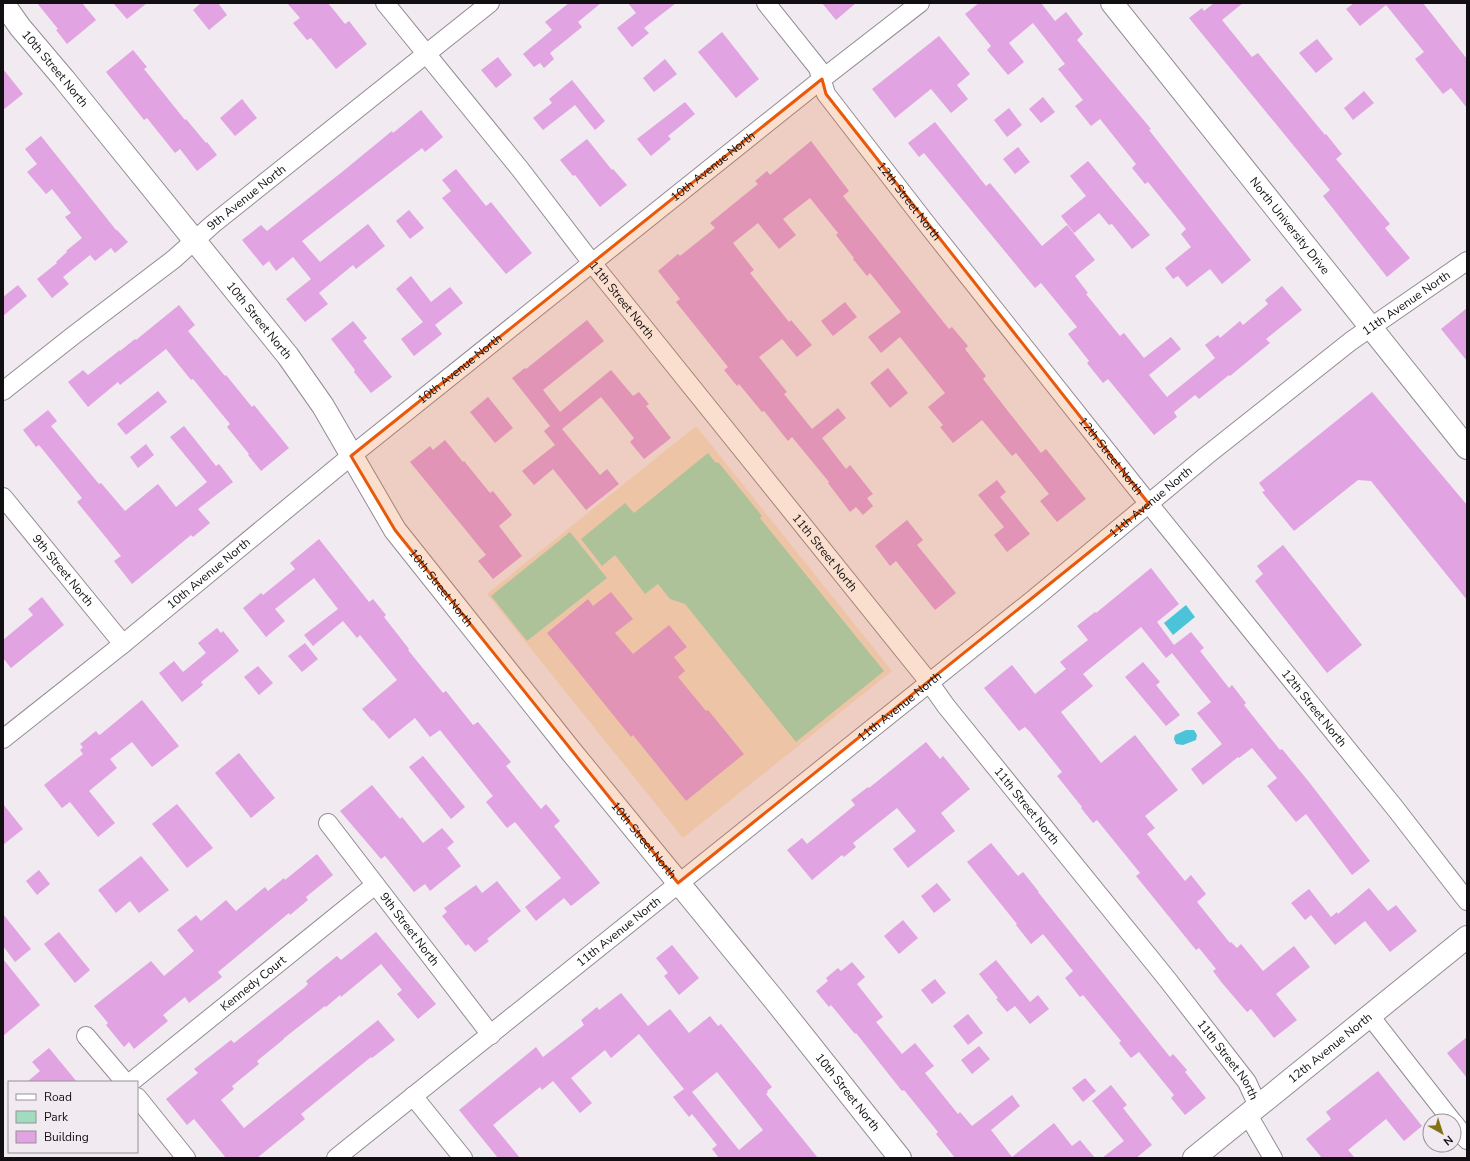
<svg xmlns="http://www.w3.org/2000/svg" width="1470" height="1161" viewBox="0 0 1470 1161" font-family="'Nunito Sans',sans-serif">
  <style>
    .education { fill: #f1dfce }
    .green { fill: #a1dcbf }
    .water { fill: #4bc4d9 }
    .building { fill: #e1a3e1; fill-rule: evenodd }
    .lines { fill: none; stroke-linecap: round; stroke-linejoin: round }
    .minor-casing { stroke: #938c93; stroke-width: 20 }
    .secondary-casing { stroke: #938c93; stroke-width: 24 }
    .primary-casing { stroke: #938c93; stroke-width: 24 }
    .minor { stroke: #fff; stroke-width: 18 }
    .secondary { stroke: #fff; stroke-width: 22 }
    .primary { stroke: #fff; stroke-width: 22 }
    .marked { fill: #e8590c; fill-opacity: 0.2; stroke: #e8590c; stroke-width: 3; stroke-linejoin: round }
    .labels { text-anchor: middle; stroke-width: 3.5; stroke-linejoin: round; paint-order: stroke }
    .street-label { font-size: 12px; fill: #110f11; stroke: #f1eaf1 }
  </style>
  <rect width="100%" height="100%" fill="#f1eaf1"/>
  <polygon class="education" points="696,426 892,671 683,838 487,594"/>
  <g class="green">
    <polygon points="708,453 715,462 719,463 762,516 760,518 884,671 796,742 685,604 670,599 658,584 645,594 615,555 602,566 581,539 625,503 634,513"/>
    <polygon points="570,532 607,578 527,641 491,596"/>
  </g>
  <g class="water">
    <polygon points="1186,605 1195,617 1173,635 1164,623"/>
    <polygon points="1186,730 1194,730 1197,735 1196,740 1183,745 1176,744 1174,739 1175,735"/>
  </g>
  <g class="building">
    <polygon points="37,3 82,3 96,20 67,44 56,30 58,29"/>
    <polygon points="113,3 147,3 127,19"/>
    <polygon points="201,3 218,3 227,15 209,30 193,10"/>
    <polygon points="287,3 328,3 345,24 349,21 367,44 336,69 311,38 307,40 293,23 300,18"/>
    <polygon points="569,3 601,3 578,22 582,27 550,53 554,59 544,68 540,63 534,67 523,54 552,30 545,22"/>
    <polygon points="628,3 676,3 644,28 649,33 632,47 617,28 636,13"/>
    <polygon points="822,3 856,3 836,20"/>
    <polygon points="979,3 1041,3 1055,21 1066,12 1083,34 1077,40 1151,129 1149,130 1251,260 1222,284 1210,269 1187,287 1178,276 1173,279 1165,268 1191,247 1181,234 1186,229 1148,182 1145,184 1132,168 1136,164 1100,119 1091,126 1075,106 1083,100 1058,69 1065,64 1033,23 1009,43 1024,62 1008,75 987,50 991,46 965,14"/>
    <polygon points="1214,3 1243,3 1222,20 1252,57 1258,53 1325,135 1326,134 1342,154 1336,159 1390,224 1385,228 1410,258 1387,277 1323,196 1330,190 1189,18 1202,8 1204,11"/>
    <polygon points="1354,3 1423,3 1467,59 1467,108 1451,88 1443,94 1415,59 1424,52 1386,5 1360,26 1346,9"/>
    <polygon points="722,32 759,79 736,98 698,52"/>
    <polygon points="939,36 970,74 957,85 968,99 951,113 931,89 895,118 872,89"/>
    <polygon points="1317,39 1333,59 1316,73 1299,53"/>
    <polygon points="133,50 147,67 144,69 185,120 186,119 206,143 207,142 217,155 197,171 180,149 175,153 147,118 144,120 106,72"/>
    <polygon points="498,57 512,75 496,88 481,70"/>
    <polygon points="665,59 677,74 654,92 643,78"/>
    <polygon points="3,69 23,94 3,110"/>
    <polygon points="572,80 605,121 595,130 575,105 543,130 533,118 552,103 549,99"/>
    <polygon points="1364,91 1374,103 1353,120 1344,108"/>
    <polygon points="1043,97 1055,112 1041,123 1029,109"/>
    <polygon points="242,99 257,118 235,136 220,118"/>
    <polygon points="685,102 695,114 668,136 671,139 651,156 637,139"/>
    <polygon points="1009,108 1022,125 1007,137 994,120"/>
    <polygon points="421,110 443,137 425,152 422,148 302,241 320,262 368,224 385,246 356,269 353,265 319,293 328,304 305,322 286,299 311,279 293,257 276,271 269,261 263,266 242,240 261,225 267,231 342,172 392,131 393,133"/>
    <polygon points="935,122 986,186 990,183 1042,246 1067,225 1095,260 1075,276 1088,293 1086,294 1120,336 1124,333 1144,358 1171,337 1181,349 1149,375 1167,397 1215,358 1205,345 1218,335 1220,338 1240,321 1243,325 1268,304 1265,300 1282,286 1302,310 1266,339 1270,343 1230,376 1229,375 1199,399 1195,395 1174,412 1177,417 1154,435 1108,379 1103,383 1087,363 1089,361 1068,334 1077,327 1041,283 1035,288 924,153 919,157 908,143"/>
    <polygon points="41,136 116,230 117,230 128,242 115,253 111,248 95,261 90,255 63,277 69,284 52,298 37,279 57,263 56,262 67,252 66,251 82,238 65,217 71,213 52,189 46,194 27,172 37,164 25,149"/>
    <polygon points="587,139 612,170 613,169 627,185 600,207 575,175 573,176 560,160"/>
    <polygon points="811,141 849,191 843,196 949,329 952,327 968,346 965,349 986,376 983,379 1011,415 1041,453 1046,449 1086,499 1057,522 1040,501 1049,494 1016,453 1012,456 982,420 953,443 940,427 943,425 928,407 945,393 900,337 881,353 868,337 901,312 870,273 867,276 853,259 854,258 836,235 838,233 810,198 783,219 796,235 779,249 758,223 733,243 754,270 750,273 789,322 791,320 812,345 797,357 782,339 759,357 787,392 784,394 812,429 838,408 846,418 822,438 846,469 850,465 873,494 867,498 873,506 863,515 856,507 850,512 828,483 829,482 792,437 788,441 764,411 762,412 739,384 737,386 724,370 728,367 676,302 680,299 658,271 678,254 680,256 715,228 710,223 758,184 755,181 767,171 770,175"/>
    <polygon points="1018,147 1030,162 1015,174 1003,159"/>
    <polygon points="1088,161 1150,235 1132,249 1112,224 1109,225 1099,213 1074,233 1061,216 1086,196 1070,176"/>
    <polygon points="456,169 486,206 491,202 532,253 506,274 442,198 451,191 442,180"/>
    <polygon points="409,210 424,228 410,239 396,221"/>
    <polygon points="411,276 431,302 450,287 463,303 435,325 442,334 414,356 401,339 423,322 396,289"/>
    <polygon points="18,285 27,296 3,316 3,297"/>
    <polygon points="845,302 857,317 833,336 821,321"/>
    <polygon points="179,305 195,325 188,331 225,376 226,375 252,407 254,405 289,448 261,471 248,455 249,454 227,427 230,424 193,379 191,380 166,349 120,385 118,382 88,407 68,382 83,370 88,375 120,350 120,351 135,339 136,340"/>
    <polygon points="1467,308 1467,361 1441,329"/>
    <polygon points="587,320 604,341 543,390 560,412 611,370 633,396 639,392 649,404 646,406 671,438 644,459 630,442 634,438 601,397 562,429 600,475 607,469 619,484 586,510 553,469 534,485 522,471 555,445 544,431 550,426 512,378 525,368 526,369"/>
    <polygon points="353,321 367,338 363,341 392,377 371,393 354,372 355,370 331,339"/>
    <polygon points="888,368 908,393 890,408 870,383"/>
    <polygon points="158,391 167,402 126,435 117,424"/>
    <polygon points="1372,392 1467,505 1467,600 1371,481 1358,480 1294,531 1262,492 1265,491 1259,483"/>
    <polygon points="488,397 513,428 495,443 470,412"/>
    <polygon points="48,410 57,421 51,426 99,484 101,483 125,511 158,484 176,507 207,482 170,437 184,426 216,466 219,464 233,482 198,509 210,523 193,537 191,535 132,584 114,561 121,556 77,502 82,498 39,445 36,447 23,430"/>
    <polygon points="445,440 463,462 464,461 490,493 493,491 512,515 499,526 522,556 493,579 478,561 486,555 410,462 430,446 433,450"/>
    <polygon points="146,444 154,455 138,468 130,457"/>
    <polygon points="997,480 1006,492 1000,497 1030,534 1007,552 994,535 1004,527 978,495"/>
    <polygon points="907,520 923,540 917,545 956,593 935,610 896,561 890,566 875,546"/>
    <polygon points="319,539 369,602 373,599 386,615 384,617 409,649 408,650 443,693 446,691 473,725 478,722 511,762 506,766 541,809 546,804 560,821 554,826 600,883 571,906 564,898 536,921 525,907 561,878 515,822 507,828 486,802 493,796 440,730 430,737 415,718 389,739 373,720 372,721 362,709 397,680 360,635 357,638 343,621 313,646 304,635 338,609 314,578 275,609 285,621 266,637 243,608 261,593 263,595 295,569 290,563"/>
    <polygon points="1283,545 1362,645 1327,673 1255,581 1263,574 1257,566"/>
    <polygon points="1151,568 1179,604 1157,622 1174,645 1191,632 1204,648 1200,651 1229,688 1232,685 1246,703 1244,705 1280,750 1282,749 1309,782 1370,861 1352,875 1306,814 1296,822 1267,786 1277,778 1252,748 1239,758 1238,757 1203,785 1191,769 1222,744 1197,713 1211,702 1172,653 1166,658 1141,627 1083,674 1093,686 1061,712 1101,763 1135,735 1178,790 1145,816 1155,828 1147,834 1185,881 1191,875 1206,894 1197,902 1230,943 1231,942 1237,948 1241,944 1263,971 1294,946 1310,967 1276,994 1297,1020 1274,1038 1251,1009 1247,1012 1222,983 1213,971 1216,969 1199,948 1196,950 1136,876 1140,873 1097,820 1093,823 1081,808 1082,807 1057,776 1062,772 1030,732 1025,727 1019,731 984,688 1012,665 1035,694 1066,669 1060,662 1088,640 1077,626 1095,612 1096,613"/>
    <polygon points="611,592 633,619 615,633 633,654 669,625 687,647 674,657 685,671 678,677 706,711 708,710 744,754 686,801 633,735 631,737 547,633 588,599 593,606"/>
    <polygon points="42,597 64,625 11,668 3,658 3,640 33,615 28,609"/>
    <polygon points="217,628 221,633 223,631 239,651 201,682 203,685 182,702 159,673 174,661 183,672 206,653 198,643"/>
    <polygon points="305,643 318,659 302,672 288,656"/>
    <polygon points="1143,662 1160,682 1156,685 1180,715 1166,726 1125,677"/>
    <polygon points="258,666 273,683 259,695 244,677"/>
    <polygon points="142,700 179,746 152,767 132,742 110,759 117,768 89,791 115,823 98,837 70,802 62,808 44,785 83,754 80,750 83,747 80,744 96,731 99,735 101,734"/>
    <polygon points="926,742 940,759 943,756 970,789 941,813 955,831 908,868 893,849 916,831 897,808 853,843 856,847 844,857 842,855 812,880 787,850 802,838 807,844 855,805 851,800 868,787 869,788"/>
    <polygon points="239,753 275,798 251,818 215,773"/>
    <polygon points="423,756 465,807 451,819 409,767"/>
    <polygon points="372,785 400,819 402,817 423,843 442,828 454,842 447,848 461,866 430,891 425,884 414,892 385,856 381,859 340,811"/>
    <polygon points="3,804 23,829 3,845"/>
    <polygon points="177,804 213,848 187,868 152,824"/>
    <polygon points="991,843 1018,876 1023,872 1039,892 1038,892 1170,1057 1173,1054 1187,1070 1185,1072 1206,1098 1185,1115 1171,1098 1174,1095 1139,1052 1131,1058 1119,1043 1121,1041 1083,995 1080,997 1065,978 1073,971 1043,934 1031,944 1016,925 1017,924 967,862"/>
    <polygon points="317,854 333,875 306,897 308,900 290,915 289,913 218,972 222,977 189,1003 185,997 163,1015 168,1021 134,1049 129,1042 124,1047 106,1025 108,1023 94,1006 151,961 164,976 194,951 177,930 196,915 201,921 226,900 236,911 265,887 268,891 284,878 285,880"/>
    <polygon points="141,856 169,890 139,913 130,901 116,913 98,890"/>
    <polygon points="39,870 50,884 37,895 26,881"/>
    <polygon points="497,881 521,911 487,939 489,941 475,952 468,944 466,946 442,916 447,912 444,908 476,885 482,893"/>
    <polygon points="937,883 951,900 934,913 921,896"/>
    <polygon points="1369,888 1388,911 1396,905 1417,931 1390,952 1365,921 1335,945 1311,915 1305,920 1291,903 1309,889 1331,917 1337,912 1338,914"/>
    <polygon points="3,914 31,949 15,962 3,946"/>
    <polygon points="903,920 918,938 899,954 884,936"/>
    <polygon points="59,932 90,970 75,983 44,944"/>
    <polygon points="376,932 436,1004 418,1019 397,994 402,990 381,964 341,997 340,995 326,1007 325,1006 283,1039 284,1039 257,1061 259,1064 232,1086 234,1089 221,1100 244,1128 378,1020 395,1040 372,1058 371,1057 301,1114 305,1119 257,1158 226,1158 194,1119 187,1125 166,1099 198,1073 194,1069 231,1040 234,1043 304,988 308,984 306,981 337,956 341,960"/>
    <polygon points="672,945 699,978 679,995 664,976 668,973 656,958"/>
    <polygon points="3,959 40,1005 3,1036"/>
    <polygon points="996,960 1030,1002 1038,995 1049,1009 1030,1024 1015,1006 1007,1012 996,999 998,998 979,974"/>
    <polygon points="852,962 865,977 857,984 883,1017 876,1022 902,1054 915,1043 934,1066 925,1073 958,1114 960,1112 972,1126 1012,1095 1020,1106 991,1130 1012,1157 1054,1123 1072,1146 1080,1140 1095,1158 955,1158 936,1134 938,1132 904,1090 902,1091 856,1033 855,1034 831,1005 829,1007 816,991 828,981 826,978 838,968 841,971"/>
    <polygon points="935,979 946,993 932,1004 921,990"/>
    <path d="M621,993L648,1026L670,1009L689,1033L710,1016L718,1026L721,1024L772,1087L767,1091L768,1092L766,1094L818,1158H719L712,1149L717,1145L692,1114L689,1117L673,1097L684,1089L639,1034L611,1058L605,1050L571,1078L592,1103L580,1113L553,1081L542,1090L540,1087L493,1125L520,1158H498L459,1110L536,1047L543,1057L584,1025L581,1020L597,1007L599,1010ZM717,1072L763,1130L739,1150L692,1092Z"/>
    <polygon points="968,1014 983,1033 968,1045 953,1026"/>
    <polygon points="1467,1037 1467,1078 1447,1053"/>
    <polygon points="979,1046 990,1059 972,1074 961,1060"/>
    <polygon points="49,1048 77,1082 27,1082 40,1071 32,1062"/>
    <polygon points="1378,1071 1422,1126 1404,1141 1386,1119 1348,1150 1355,1158 1322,1158 1306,1139 1331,1119 1326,1112"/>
    <polygon points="1085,1078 1096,1091 1083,1102 1072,1088"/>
    <polygon points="1111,1085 1127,1105 1123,1108 1152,1145 1136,1158 1102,1158 1124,1141 1092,1101"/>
  </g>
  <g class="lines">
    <g class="minor-casing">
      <g id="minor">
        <path id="s1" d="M385,3L520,169L592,263L929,682L946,706L1167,979L1247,1082L1258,1106"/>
        <path id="s2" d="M766,3L818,68L826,94L929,227L1149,504L1395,808L1467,901"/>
        <path id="s3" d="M3,391L74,335L174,259L213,224L490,3"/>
        <path id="s4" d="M3,497L123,644"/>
        <path id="s5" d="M3,739L123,644L351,456L592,263L822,79L920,3"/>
        <path id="s6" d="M328,823L491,1035"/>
        <polyline points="1370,1016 1452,1121"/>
        <polyline points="86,1036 125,1082"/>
        <path id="s7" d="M131,1082L375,885"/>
        <polyline points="413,1096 463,1158"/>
        <polyline points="137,1097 186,1158"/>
        <polyline points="1248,1115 1273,1158"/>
        <polyline points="1454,1123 1467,1140"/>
        <path id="s8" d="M336,1158L1035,598L1206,456L1351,341L1467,261"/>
      </g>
    </g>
    <g class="secondary-casing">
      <g id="secondary">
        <path id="s9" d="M1194,1158L1467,937"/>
      </g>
    </g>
    <g class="primary-casing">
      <g id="primary">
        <path id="s10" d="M3,3L20,27L64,79L288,356L323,406L395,530L570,750L776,1002L900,1158"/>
        <path id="s11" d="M1112,3L1467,448"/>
      </g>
    </g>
    <use href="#minor" class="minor"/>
    <use href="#secondary" class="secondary"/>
    <use href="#primary" class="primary"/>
  </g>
  <path class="marked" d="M822,79L826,94L1149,504L678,883L395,530L351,456Z"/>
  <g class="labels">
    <g class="street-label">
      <text dy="4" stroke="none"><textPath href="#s10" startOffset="84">10th Street North</textPath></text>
      <text dy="4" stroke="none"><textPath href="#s5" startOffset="912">10th Avenue North</textPath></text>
      <text dy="4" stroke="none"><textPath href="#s3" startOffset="311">9th Avenue North</textPath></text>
      <text dy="4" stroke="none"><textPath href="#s2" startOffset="246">12th Street North</textPath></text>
      <text dy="4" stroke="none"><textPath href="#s11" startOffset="285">North University Drive</textPath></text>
      <text dy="4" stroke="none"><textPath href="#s1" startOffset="380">11th Street North</textPath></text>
      <text dy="4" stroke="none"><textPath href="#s8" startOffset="1370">11th Avenue North</textPath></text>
      <text dy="4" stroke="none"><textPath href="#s10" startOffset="408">10th Street North</textPath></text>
      <text dy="4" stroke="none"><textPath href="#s5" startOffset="588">10th Avenue North</textPath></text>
      <text dy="4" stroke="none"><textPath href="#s2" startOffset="571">12th Street North</textPath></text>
      <text dy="4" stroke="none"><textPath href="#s8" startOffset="1046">11th Avenue North</textPath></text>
      <text dy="4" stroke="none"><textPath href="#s1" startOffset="704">11th Street North</textPath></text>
      <text dy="4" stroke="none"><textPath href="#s4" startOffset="95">9th Street North</textPath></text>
      <text dy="4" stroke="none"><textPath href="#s5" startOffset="264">10th Avenue North</textPath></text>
      <text dy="4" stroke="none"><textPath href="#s10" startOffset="732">10th Street North</textPath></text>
      <text dy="4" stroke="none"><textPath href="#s8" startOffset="722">11th Avenue North</textPath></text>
      <text dy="4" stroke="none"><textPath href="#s2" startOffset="895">12th Street North</textPath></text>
      <text dy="4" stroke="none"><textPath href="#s1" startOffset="1028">11th Street North</textPath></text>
      <text dy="4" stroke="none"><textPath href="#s10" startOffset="1056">10th Street North</textPath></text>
      <text dy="4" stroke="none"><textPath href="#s6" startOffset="134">9th Street North</textPath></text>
      <text dy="4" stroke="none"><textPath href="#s8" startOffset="362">11th Avenue North</textPath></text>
      <text dy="4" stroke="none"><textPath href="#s7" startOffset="157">Kennedy Court</textPath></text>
      <text dy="4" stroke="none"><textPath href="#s9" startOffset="175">12th Avenue North</textPath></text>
      <text dy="4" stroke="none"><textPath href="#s1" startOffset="1352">11th Street North</textPath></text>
      <text dy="4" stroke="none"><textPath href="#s10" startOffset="1380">10th Street North</textPath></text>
    </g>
  </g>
  <rect width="1470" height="1161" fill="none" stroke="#110f11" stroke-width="8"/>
  <rect x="8" y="1081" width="130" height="72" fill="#f1eaf1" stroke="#979297"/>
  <rect x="16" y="1094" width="20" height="6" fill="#ffffff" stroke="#979297"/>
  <text x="44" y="1101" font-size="12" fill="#110f11">Road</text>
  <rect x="16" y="1111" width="20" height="12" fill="#a1dcbf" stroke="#979297"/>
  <text x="44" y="1121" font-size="12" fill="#110f11">Park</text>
  <rect x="16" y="1131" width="20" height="12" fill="#e1a3e1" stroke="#979297"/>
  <text x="44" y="1141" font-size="12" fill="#110f11">Building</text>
  <g transform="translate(1442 1133) rotate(141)"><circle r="19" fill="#f1eaf1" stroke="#979297"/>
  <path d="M0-3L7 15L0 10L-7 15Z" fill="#817416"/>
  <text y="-6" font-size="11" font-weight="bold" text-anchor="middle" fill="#110f11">N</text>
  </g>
</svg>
